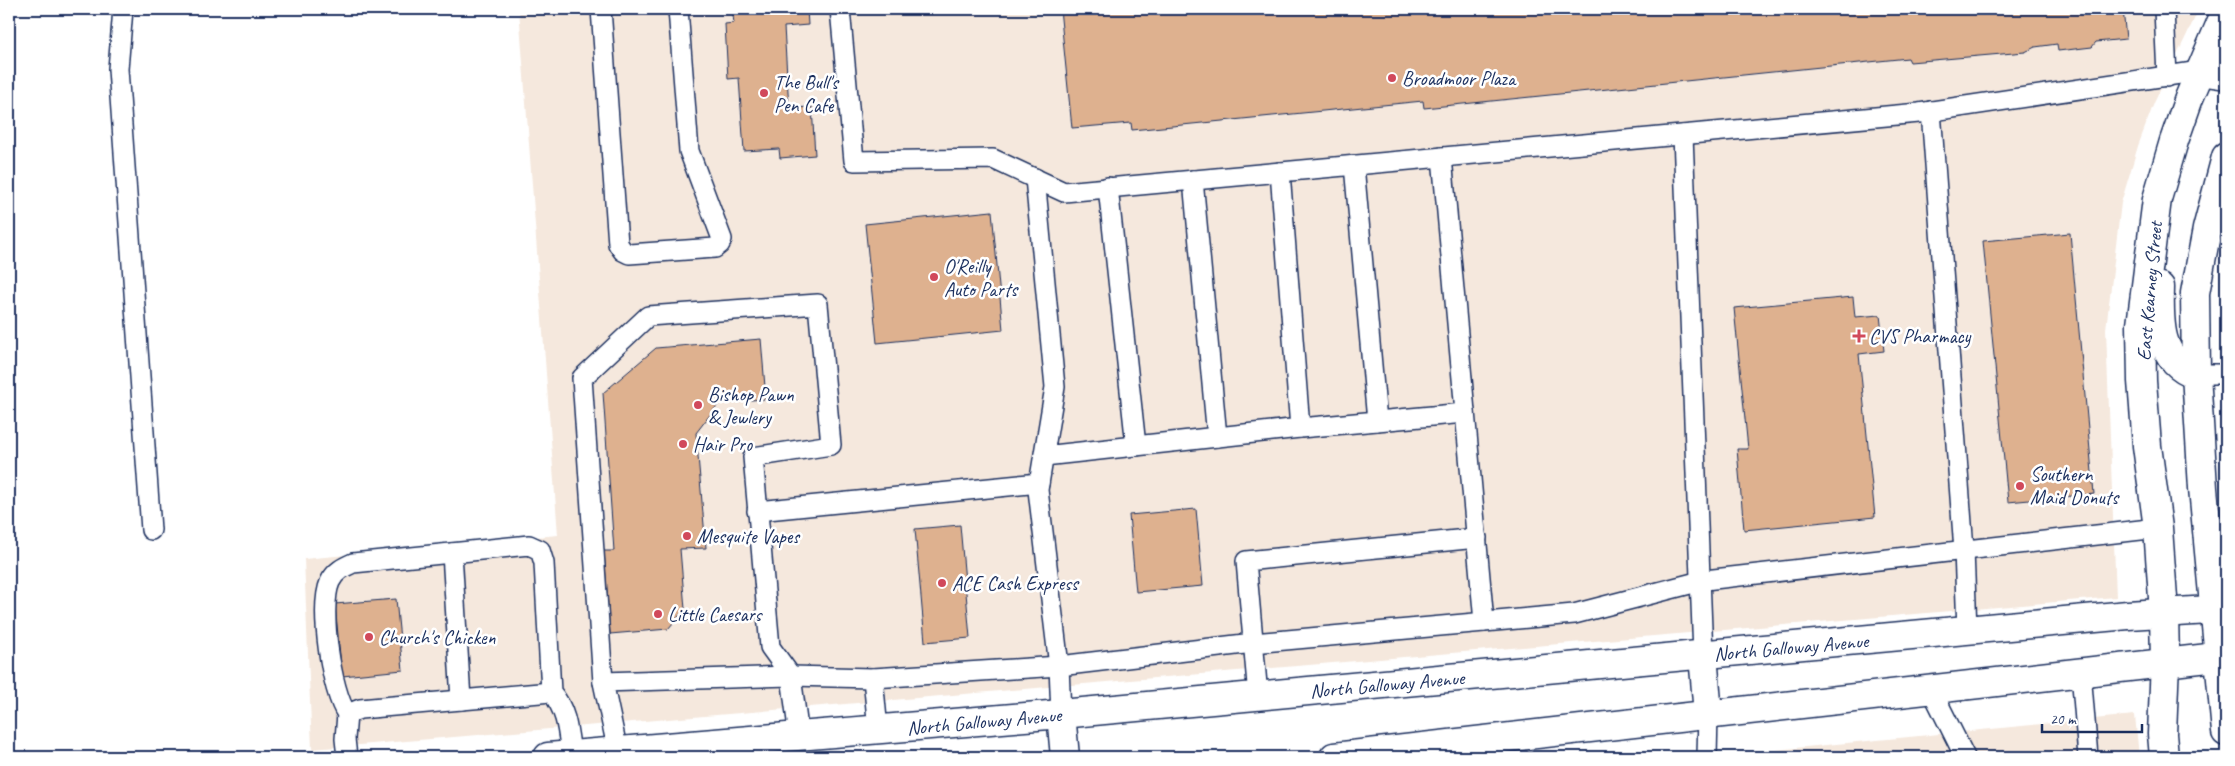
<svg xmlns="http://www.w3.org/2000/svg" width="2235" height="766" viewBox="0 0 2235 766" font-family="Caveat,sans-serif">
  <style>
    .built { fill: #f5e8dd }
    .building { fill: #deb18f; stroke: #1b2f5e }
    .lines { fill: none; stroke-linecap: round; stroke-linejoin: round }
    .service-casing { stroke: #1b2f5e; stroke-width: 22 }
    .minor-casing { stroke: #1b2f5e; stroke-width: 31 }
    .secondary-casing { stroke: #1b2f5e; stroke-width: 31 }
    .service { stroke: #fff; stroke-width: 19 }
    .minor { stroke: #fff; stroke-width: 28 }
    .secondary { stroke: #fff; stroke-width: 28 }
    .poi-dot { fill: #d1495b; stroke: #fff; stroke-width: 2 }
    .labels { text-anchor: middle; stroke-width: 5; stroke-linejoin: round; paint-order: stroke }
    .poi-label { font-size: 20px; fill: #1b2f5e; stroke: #fff; text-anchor: start }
    .street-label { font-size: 20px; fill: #1b2f5e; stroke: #fff }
  </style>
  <rect width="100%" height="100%" fill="#fff"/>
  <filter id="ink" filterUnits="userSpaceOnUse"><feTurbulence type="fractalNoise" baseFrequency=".02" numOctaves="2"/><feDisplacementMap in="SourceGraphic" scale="10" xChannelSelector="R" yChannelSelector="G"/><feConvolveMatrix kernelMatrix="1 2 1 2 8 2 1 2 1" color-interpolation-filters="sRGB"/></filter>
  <g filter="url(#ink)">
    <g class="built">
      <polygon points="519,9 2199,9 2154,103 2138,146 2121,203 2106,329 2116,597 312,749 304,559 558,535"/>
      <polygon points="2135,715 2139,757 1704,757"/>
    </g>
    <g class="building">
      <polygon points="732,9 807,9 808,25 784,27 789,108 812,107 815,155 780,158 779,149 744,151 739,78 728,79 725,24 734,23"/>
      <polygon points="1060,9 2123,9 2126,39 2096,42 2092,47 2058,51 2057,44 2035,47 2025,52 1910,62 1908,58 1424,108 1423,101 1132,130 1131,123 1072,128"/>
      <polygon points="992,211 1003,330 877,343 865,224"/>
      <polygon points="2070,233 2094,494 2008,502 1983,241"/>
      <polygon points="1853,297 1855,317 1880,315 1884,351 1859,354 1875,517 1744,530 1737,449 1748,449 1734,308"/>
      <polygon points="761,339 766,399 720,402 696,433 706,548 680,549 685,609 668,629 610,634 604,551 614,551 603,393 656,348"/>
      <polygon points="1196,509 1203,586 1136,592 1129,515"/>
      <polygon points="960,525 970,638 925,642 915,529"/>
      <polygon points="396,599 403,670 342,676 335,604"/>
    </g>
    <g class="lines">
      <g class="service-casing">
        <g id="service">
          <polyline points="123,9 118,69 151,530"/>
          <polyline points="601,9 618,244 623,251 629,254 715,248 720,244 722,239 689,151 678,9"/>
          <polyline points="840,9 854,161 993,159 1064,192 1919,113 2200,71"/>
          <polyline points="2164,9 2167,77"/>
          <polyline points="1931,111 1964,550 1967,630"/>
          <polyline points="1683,135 1703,655"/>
          <polyline points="1442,157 1484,622"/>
          <polyline points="1354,165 1377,421"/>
          <polyline points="1035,178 1055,387 1038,490 1059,666 1061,714"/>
          <polyline points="1193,180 1217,437"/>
          <polyline points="1108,187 1136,446"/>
          <polyline points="2196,374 2226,374"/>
          <polyline points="1300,428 1465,413"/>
          <polyline points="1044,456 1300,428 1280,172"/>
          <polyline points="757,511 1039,483"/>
          <polyline points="452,553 461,700"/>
          <polyline points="2081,672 2088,757"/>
          <polyline points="873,678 878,730"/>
          <polyline points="603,682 582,378 648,316 818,304 831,445 753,457 770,647 791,676 799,736"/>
          <polyline points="1931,689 1965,757"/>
          <polyline points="1258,696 1246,561 1477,538"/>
          <polyline points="347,714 360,709 551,692"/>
          <polyline points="618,752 603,682 791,676 873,678 1059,666 1253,643 1574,614 1705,580 2158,528"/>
          <path d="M347,757L345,739L347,714C331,692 319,607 330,582C335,571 344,567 353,563L529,545L540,550L544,563L551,692C567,710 568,732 571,755"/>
          <polyline points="1707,757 1708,714"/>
        </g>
      </g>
      <g class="minor-casing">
        <polyline id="minor" points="1061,714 1065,757"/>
      </g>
      <g class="secondary-casing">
        <g id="secondary">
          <polyline points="2200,71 2226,75"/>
          <polyline points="2226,157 2207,229 2195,293 2196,374 2203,488 2226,732"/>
          <path d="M2160,287C2159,321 2158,362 2196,374"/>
          <polyline points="1703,655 1708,714"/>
          <polyline points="548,757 1061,714 2128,615 2226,609"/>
          <polyline points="1334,757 2226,656"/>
          <polyline points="2164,757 2162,734 2165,662 2164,612 2158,528 2147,446 2142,381 2141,325 2157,199 2174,141 2189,98 2226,11"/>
        </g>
      </g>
      <use href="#service" class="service"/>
      <use href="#minor" class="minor"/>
      <use href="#secondary" class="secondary"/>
    </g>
  </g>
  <g class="poi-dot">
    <circle cx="1392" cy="78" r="5"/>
    <circle cx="764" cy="93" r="5"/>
    <circle cx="934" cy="277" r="5"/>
    <path d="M1856.5 328.5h5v5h5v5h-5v5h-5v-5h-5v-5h5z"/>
    <circle cx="698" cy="405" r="5"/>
    <circle cx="683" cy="444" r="5"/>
    <circle cx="2020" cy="486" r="5"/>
    <circle cx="687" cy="536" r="5"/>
    <circle cx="942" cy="583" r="5"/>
    <circle cx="658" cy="614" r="5"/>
    <circle cx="369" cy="637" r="5"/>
  </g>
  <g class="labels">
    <g class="poi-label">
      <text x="1402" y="85">Broadmoor Plaza</text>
      <text x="774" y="89">The Bull's<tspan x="774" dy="23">Pen Cafe</tspan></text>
      <text x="944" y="273">O'Reilly<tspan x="944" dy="23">Auto Parts</tspan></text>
      <text x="1869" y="343">CVS Pharmacy</text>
      <text x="708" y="401">Bishop Pawn<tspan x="708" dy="23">&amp; Jewlery</tspan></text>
      <text x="693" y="451">Hair Pro</text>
      <text x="2030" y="481">Southern<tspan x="2030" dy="23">Maid Donuts</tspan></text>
      <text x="697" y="543">Mesquite Vapes</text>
      <text x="952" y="590">ACE Cash Express</text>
      <text x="668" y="621">Little Caesars</text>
      <text x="379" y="644">Church's Chicken</text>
    </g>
    <g class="street-label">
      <text transform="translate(2149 291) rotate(-85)" y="7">East Kearney Street</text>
      <text transform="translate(1791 647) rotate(-5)" y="7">North Galloway Avenue</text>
      <text transform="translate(1387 684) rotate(-5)" y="7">North Galloway Avenue</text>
      <text transform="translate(984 721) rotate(-5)" y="7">North Galloway Avenue</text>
    </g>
  </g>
  <rect width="2235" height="766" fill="none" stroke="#fff" stroke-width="30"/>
  <rect x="15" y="15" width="2205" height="736" fill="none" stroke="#1b2f5e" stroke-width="2" filter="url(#ink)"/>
  <path d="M2042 724v8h100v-8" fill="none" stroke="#1b2f5e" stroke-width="2.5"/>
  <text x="2050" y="724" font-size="15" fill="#1b2f5e" stroke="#ffffff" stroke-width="4" paint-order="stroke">20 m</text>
</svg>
